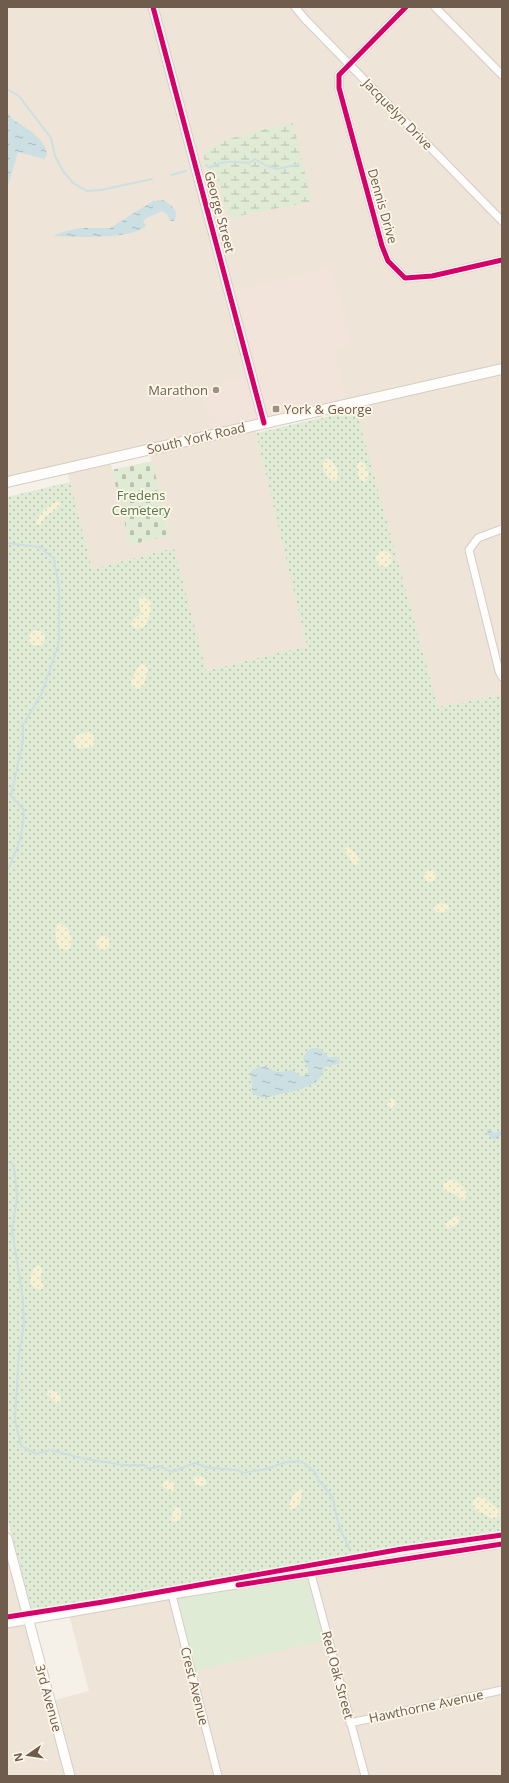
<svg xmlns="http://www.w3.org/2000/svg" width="509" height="1783" viewBox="0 0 509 1783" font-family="'Open Sans',sans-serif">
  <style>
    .residential { fill: #eee4d7 }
    .commercial { fill: #f2e4da }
    .grass { fill: url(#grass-dots) }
    .wetland { fill: url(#wetland-marsh) }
    .sand { fill: url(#sand-dots) }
    .cemetery { fill: url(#cemetery-stones) }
    .green { fill: #e0ebd5 }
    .water { fill: url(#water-ripples) }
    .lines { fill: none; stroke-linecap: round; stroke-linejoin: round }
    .stream { stroke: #cce0e3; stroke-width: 2 }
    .minor-casing { stroke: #d4cec8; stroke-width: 9 }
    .tertiary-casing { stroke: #d4cec8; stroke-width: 11 }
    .secondary-casing { stroke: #d3cdc4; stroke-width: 12 }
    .minor { stroke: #fefdfc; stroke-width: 7 }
    .tertiary { stroke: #fefdfc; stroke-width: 9 }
    .secondary { stroke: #fefdfc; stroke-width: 10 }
    .cycleway-casing { stroke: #fdf7ea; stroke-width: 8 }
    .cycleway { stroke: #d6006c; stroke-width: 5 }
    .poi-dot { fill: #9f9083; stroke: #fdf7ea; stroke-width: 1.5 }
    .labels { text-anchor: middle; stroke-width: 3.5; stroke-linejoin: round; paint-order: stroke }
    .street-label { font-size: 13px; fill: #705c4c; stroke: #fdf7ea }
    .poi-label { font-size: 13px; fill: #705c4c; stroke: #fdf7ea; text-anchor: end }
    .park-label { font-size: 13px; fill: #547a48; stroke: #fdf7ea }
  </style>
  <defs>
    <pattern id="grass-dots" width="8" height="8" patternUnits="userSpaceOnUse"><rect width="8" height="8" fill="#e0ebd5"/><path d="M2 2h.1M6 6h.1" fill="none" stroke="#bac2af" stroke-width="1.8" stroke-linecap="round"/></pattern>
    <pattern id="wetland-marsh" width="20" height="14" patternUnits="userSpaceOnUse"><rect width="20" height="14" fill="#e0ebd5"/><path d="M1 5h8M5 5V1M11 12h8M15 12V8" fill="none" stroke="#bac2af"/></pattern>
    <pattern id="sand-dots" width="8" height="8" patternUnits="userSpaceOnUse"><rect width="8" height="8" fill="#f6f0d4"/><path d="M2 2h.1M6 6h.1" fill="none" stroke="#d6d0b8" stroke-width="1.8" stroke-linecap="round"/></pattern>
    <pattern id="cemetery-stones" width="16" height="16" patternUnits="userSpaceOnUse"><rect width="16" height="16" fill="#e0ebd5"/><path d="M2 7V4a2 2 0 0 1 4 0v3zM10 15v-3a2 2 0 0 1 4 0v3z" fill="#bac2af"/></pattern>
    <pattern id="water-ripples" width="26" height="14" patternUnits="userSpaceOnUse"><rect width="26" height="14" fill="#cce0e3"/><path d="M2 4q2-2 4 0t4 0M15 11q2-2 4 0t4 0" fill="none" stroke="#aab9ba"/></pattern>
  </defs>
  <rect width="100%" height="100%" fill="#f5f1e9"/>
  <g class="residential">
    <polygon points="7,7 152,7 250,376 213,432 7,480"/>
    <polygon points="156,7 502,7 502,366 345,403 333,349 350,344 230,292"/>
    <polygon points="502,373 502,695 438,707 355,407"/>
    <polygon points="255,428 308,646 205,671 174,548 92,569 67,471 110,461 131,545 170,535 149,451"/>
    <polygon points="502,1545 502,1776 71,1776 51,1701 89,1691 69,1615"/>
    <polygon points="7,1547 26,1619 7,1622"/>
    <polygon points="27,1624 67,1776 7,1776 7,1627"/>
  </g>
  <g class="commercial">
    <polygon points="331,267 351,344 333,349 345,403 265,421 230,292"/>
    <polygon points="250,376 262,422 213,432 201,387"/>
  </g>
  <polygon class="grass" points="356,410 438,707 502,695 502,1534 39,1613 31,1608 7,1517 7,497 70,482 92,569 174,548 206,671 307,646 256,433"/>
  <path class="wetland" d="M293,123L311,199L310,202L243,215L232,219C223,208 224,194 218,181C213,168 201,171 205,152C231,134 262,130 293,123Z"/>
  <g class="sand">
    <path d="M326,459H331C335,466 342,474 336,481C327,480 324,471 322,464Z"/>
    <path d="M359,462H363C368,469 371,475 365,482L359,479L357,465Z"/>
    <polygon points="57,501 61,503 60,506 44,518 40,525 37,525 36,520 44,510"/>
    <circle cx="384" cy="559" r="8"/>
    <path d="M142,596L151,602V613L145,626L137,629L133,627L131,624C138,610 144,622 138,600Z"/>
    <circle cx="37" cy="638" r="8"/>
    <polygon points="141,664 146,665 148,670 143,686 138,689 132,686 131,681 137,668"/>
    <polygon points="88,732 93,735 95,743 92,747 78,749 73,741 77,735"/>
    <polygon points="348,847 356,854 360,861 357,865 353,864 344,849"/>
    <circle cx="430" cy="876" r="6"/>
    <path d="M441,903L448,905L449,909C445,913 441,913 436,912L433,908L434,906Z"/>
    <path d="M58,923C71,925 75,942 68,950L60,949C55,940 54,932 58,923Z"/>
    <circle cx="103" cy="943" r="7"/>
    <polygon points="391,1099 394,1099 396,1106 392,1108 387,1105"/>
    <path d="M451,1179C458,1181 463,1187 467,1193L465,1199L462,1200L454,1194L444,1190L443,1184Z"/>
    <polygon points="456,1216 460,1217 458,1224 448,1229 445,1224"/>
    <path d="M37,1266H40L43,1271L40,1278L44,1286L41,1290L34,1288C28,1282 30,1271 37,1266Z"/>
    <polygon points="49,1390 57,1392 61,1397 60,1402 56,1403 47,1394"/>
    <polygon points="195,1476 202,1477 206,1480 206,1485 200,1486 195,1484 193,1479"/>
    <polygon points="167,1480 175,1483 173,1492 163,1487 162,1484"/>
    <polygon points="300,1489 303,1490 299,1506 290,1510 289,1505 294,1493"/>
    <path d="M477,1497H484C489,1504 500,1507 500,1515L493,1519L476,1510L472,1504L474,1500Z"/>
    <path d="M177,1507L182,1510C181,1517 181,1521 173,1522L171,1519L174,1508Z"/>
  </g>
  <polygon class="cemetery" points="152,461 170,535 130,545 112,470"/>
  <polygon class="green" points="313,1575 330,1639 194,1671 174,1597"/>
  <g class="water">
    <path d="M7,112C10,115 12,119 15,121C28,129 46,140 47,155L44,159L18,152L7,189Z"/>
    <path d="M163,200C171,205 180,210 174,221H170L167,214L162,211L145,219L143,222L146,225C137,240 70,237 53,236L63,232L80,228H110L153,201Z"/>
    <path d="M313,1048L321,1049L328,1057H338L340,1063L325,1067L320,1078L315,1083L298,1090L263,1098L252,1093V1082L250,1074L252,1070C269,1062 266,1071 279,1072C283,1072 288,1070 292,1070L301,1076H304L308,1072V1067L303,1058L307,1051Z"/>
    <polygon points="488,1129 495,1133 502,1130 502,1135 494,1140 487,1134"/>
  </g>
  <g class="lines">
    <g class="stream">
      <polyline points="7,89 19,96 51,138 55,156 63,171 73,183 87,191 101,190 152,179"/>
      <path d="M206,165L210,168C222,159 236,162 249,163L255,159L265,165L277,169L299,164"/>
      <polyline points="171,175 186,171"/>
      <path d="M7,543L40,547L54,559L59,588V643L42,693L23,725V741L11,796L24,810C23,837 18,848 7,871"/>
      <polyline points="7,1150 8,1152"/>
      <path d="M12,1163L15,1172L17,1198L12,1230L23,1299L24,1324L19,1354L15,1419C16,1429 20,1436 21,1446L36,1454L50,1450L81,1458L123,1465H144L147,1468H154L159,1466L172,1472L195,1463L209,1468L237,1470L243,1473L266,1469L286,1462L297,1461L304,1463L315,1472L319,1481L332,1496L339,1526L349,1548"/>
    </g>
    <g class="minor-casing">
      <g id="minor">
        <polyline points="295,7 305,19 502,221"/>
        <polyline points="406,7 339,75 339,88 382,246 388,261 405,278 432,276 502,260"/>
        <polyline points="435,7 502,75"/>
        <polyline points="502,529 478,538 469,550 499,671 502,677"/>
        <polyline points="311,1574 365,1776"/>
        <polyline points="172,1595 218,1776"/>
        <polyline points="7,1624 172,1595 502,1544"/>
        <polyline points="350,1723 502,1690"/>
      </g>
    </g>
    <g class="tertiary-casing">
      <g id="tertiary">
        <polyline points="153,7 264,423"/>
        <polyline points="7,1538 70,1776"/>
      </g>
    </g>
    <g class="secondary-casing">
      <polyline id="secondary" points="7,482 502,369"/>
    </g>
    <use href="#minor" class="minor"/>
    <use href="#tertiary" class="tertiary"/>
    <use href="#secondary" class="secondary"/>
    <g class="cycleway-casing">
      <g id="cycleway">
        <polyline points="153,7 264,423"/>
        <polyline points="406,7 339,75 339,88 382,246 388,261 405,278 432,276 502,260"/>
        <polyline points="238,1585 502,1544"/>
        <polyline points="7,1617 103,1602 402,1549 502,1535"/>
      </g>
    </g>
    <use href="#cycleway" class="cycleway"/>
  </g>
  <g class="poi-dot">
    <circle cx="216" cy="390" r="4"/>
    <rect x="272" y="405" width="8" height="8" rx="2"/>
  </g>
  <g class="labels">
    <g class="street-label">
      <text transform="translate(398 114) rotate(46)" y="5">Jacquelyn Drive</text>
      <text transform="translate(383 206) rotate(74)" y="5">Dennis Drive</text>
      <text transform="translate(220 212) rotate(75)" y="5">George Street</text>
      <text transform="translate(196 438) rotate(-13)" y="5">South York Road</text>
      <text transform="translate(338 1675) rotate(75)" y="5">Red Oak Street</text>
      <text transform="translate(195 1686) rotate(76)" y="5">Crest Avenue</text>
      <text transform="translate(49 1698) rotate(75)" y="5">3rd Avenue</text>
      <text transform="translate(426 1706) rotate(-12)" y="5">Hawthorne Avenue</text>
    </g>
    <g class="poi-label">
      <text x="208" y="395">Marathon</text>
      <text x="284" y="414" text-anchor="start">York &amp; George</text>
    </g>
    <g class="park-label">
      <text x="141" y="500">Fredens<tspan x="141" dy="15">Cemetery</tspan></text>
    </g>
  </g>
  <rect width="509" height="1783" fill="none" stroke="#705c4c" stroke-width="16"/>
  <g transform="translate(28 1755) rotate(257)" stroke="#fdf7ea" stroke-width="3" paint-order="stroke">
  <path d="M0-3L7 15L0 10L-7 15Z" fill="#705c4c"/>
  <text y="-6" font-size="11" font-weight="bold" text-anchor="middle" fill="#705c4c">N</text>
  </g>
</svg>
